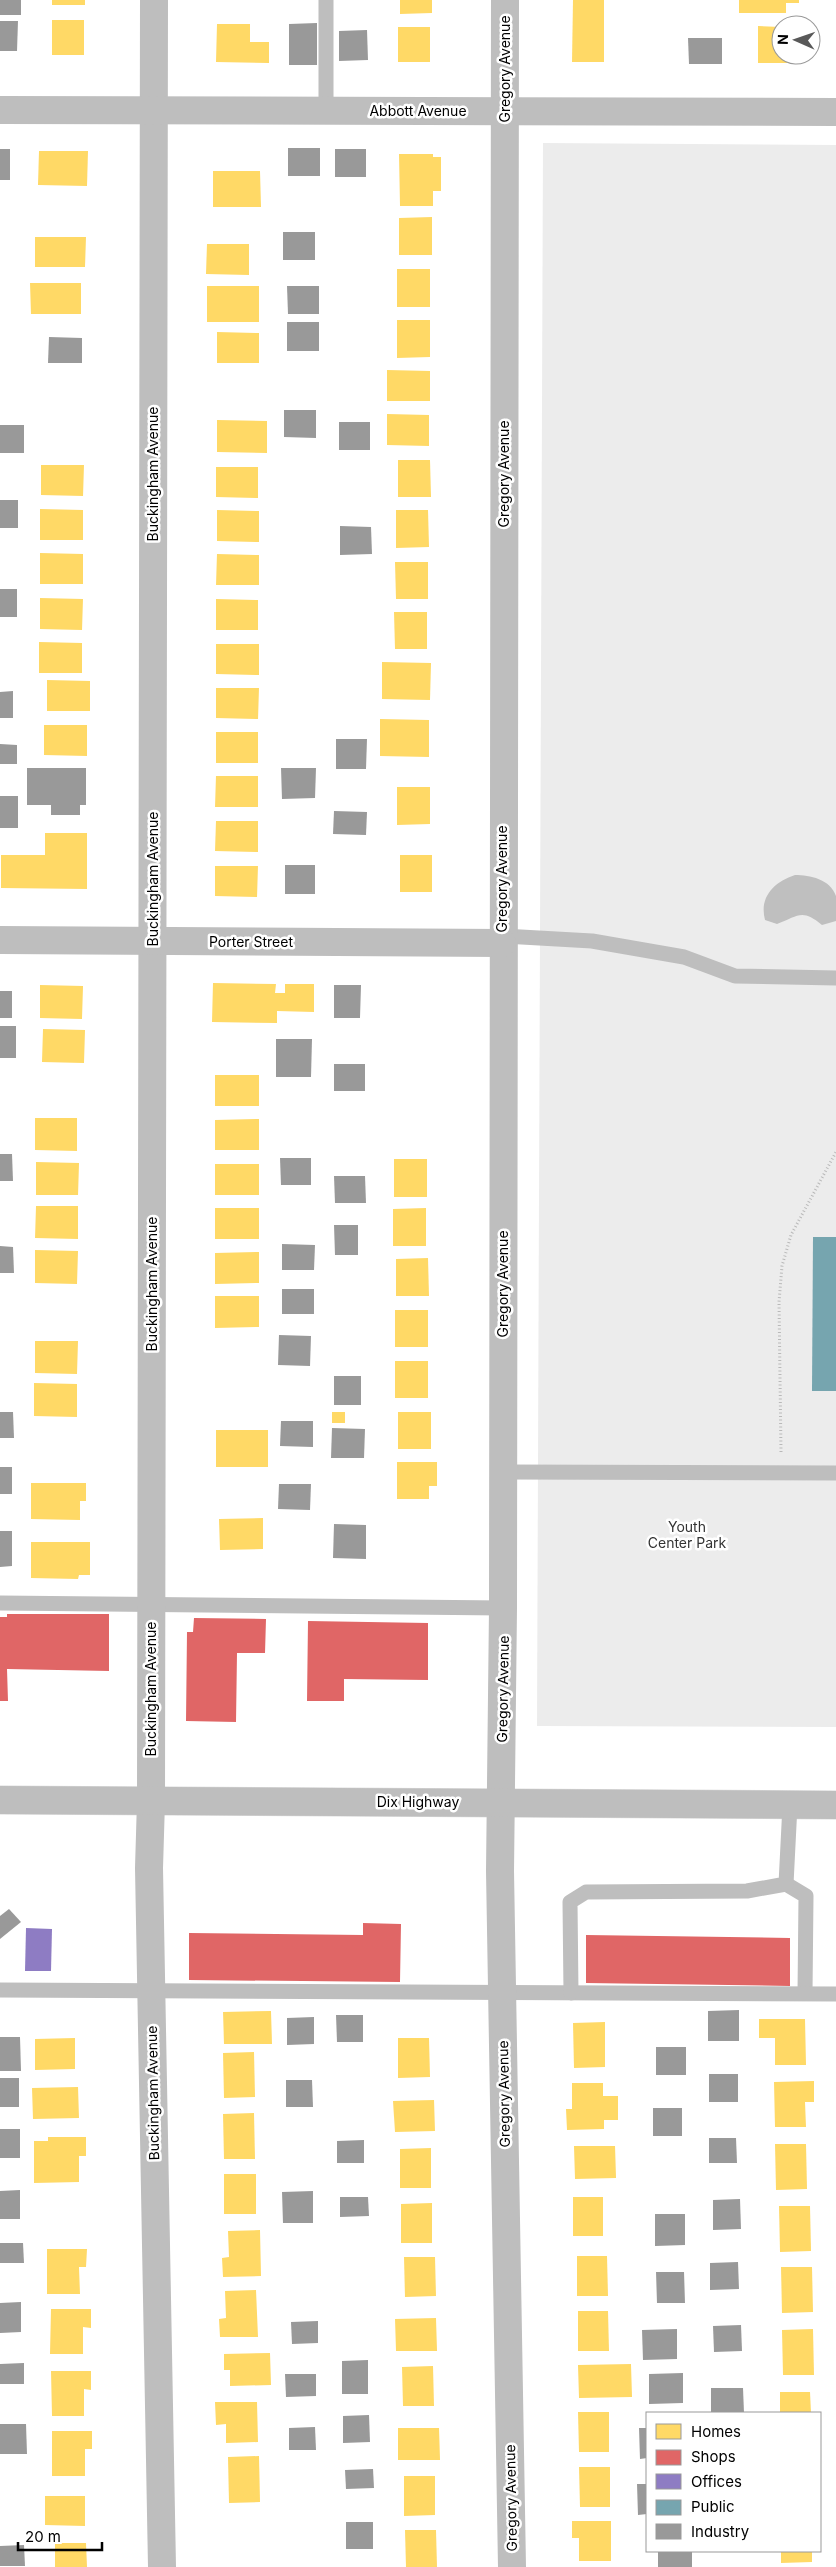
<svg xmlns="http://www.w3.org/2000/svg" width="836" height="2567" viewBox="0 0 836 2567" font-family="Inter,sans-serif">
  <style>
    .green { fill: #ececec }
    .water { fill: #bfbfbf }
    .homes { fill: #ffd966 }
    .shops { fill: #e06666 }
    .offices { fill: #8e7cc3 }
    .public { fill: #76a5af }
    .industry { fill: #999 }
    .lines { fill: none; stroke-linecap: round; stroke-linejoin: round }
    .primary-casing { stroke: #dbdbdb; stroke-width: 29 }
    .path { stroke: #b9b9b9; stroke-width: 3; stroke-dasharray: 1 2.5; stroke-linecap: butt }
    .service { stroke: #bebebe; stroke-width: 15 }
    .minor { stroke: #bebebe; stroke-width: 28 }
    .primary { stroke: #bebebe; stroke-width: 28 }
    .labels { text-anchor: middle; stroke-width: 5; stroke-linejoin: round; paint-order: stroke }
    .street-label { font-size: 14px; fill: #000; stroke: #fff }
    .park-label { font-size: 14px; fill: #333; stroke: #fff }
  </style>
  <rect width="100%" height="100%" fill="#fff"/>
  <polygon class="green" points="543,143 836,145 836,1727 537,1726"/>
  <path class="water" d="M795,875C810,875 830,879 836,896C836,903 836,914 836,921L822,925C802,908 798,916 777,924L765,920C759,897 774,882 795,875Z"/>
  <g class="homes">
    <rect x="52" y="0" width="33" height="5"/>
    <polygon points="400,0 432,0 432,13 400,14"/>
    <polygon points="573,0 604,0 604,62 572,62"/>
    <polygon points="739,0 799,0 799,3 786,3 786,13 739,13"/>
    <rect x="52" y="20" width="32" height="35"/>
    <polygon points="217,24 250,24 250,42 269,42 269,63 216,62"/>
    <polygon points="758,26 781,27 781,55 790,55 790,63 758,63"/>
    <rect x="398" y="27" width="32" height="35"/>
    <polygon points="39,151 88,151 87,186 38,185"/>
    <polygon points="399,154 433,154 433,157 441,157 441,191 433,191 433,206 400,206"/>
    <polygon points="213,171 260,171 261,207 213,207"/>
    <polygon points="432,217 432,255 399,255 399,218"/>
    <polygon points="35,237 86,237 85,267 35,267"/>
    <polygon points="207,244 249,244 249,275 206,274"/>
    <rect x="397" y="269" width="33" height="38"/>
    <polygon points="30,283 81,283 81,314 31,314"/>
    <rect x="207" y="286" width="52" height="36"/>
    <polygon points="397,320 430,320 430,357 397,358"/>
    <polygon points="217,332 259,333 259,363 217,363"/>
    <polygon points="387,370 430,371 430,401 387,401"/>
    <polygon points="387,414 429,415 429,446 387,445"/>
    <polygon points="217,420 267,421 267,453 217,452"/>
    <polygon points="398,460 430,460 431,497 398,497"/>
    <polygon points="41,465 84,465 83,496 41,495"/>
    <polygon points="216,467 258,467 258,498 216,497"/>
    <polygon points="40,509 83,510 83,540 40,540"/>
    <polygon points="217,510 259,511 259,542 217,541"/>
    <polygon points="396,510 428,510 429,547 396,548"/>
    <polygon points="40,553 83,554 83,584 40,584"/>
    <polygon points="217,554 259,555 259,585 216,585"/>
    <polygon points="395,562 428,562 428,599 396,599"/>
    <polygon points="40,598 83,599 82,630 40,629"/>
    <polygon points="216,599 258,600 258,630 216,630"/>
    <polygon points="394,612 427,612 427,649 395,649"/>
    <polygon points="39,642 82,643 82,673 39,673"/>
    <polygon points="216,644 259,644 259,675 216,674"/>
    <polygon points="382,662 431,663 430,700 382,699"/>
    <polygon points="47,680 90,681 90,711 47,711"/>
    <polygon points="216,688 259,688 258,719 216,718"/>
    <polygon points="380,719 429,720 429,757 380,756"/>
    <polygon points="44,725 87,725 87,756 44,755"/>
    <rect x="216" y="732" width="42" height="31"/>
    <polygon points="216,776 258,776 258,807 215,807"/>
    <polygon points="397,787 430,787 430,824 397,825"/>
    <polygon points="216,821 258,821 258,852 215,851"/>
    <polygon points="45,833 87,833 87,889 1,888 1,855 45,855"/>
    <rect x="400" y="855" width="32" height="37"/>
    <polygon points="215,866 258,866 257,897 215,896"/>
    <polygon points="213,983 276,984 275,993 285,993 285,984 314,984 314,1012 277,1011 277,1023 212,1022"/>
    <polygon points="40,985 83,986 82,1019 40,1018"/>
    <polygon points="43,1029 85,1030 84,1063 42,1062"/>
    <rect x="215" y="1075" width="44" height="31"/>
    <polygon points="35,1118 77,1118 77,1151 35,1150"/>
    <polygon points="259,1119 259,1150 215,1150 215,1120"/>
    <rect x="394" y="1159" width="33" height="38"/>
    <polygon points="36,1162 79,1163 78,1195 36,1195"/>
    <rect x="215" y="1164" width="44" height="31"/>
    <polygon points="36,1206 78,1206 78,1239 35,1238"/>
    <rect x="215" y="1208" width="44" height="31"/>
    <polygon points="426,1208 426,1246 393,1246 393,1209"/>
    <polygon points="35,1250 78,1251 77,1284 35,1283"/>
    <polygon points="259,1252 259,1283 215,1284 215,1253"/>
    <polygon points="428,1258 429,1296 396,1296 396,1259"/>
    <polygon points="215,1296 259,1296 259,1327 215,1328"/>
    <rect x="395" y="1310" width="33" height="37"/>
    <polygon points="35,1341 78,1341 77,1374 35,1373"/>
    <rect x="395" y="1361" width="33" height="37"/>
    <polygon points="34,1383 77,1384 77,1417 34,1416"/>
    <rect x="332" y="1412" width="13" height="11"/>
    <rect x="398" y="1412" width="33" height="37"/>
    <rect x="216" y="1430" width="52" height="37"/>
    <polygon points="397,1462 437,1462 437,1486 429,1486 429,1499 397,1499"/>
    <polygon points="31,1483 86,1483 86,1501 80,1501 80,1520 31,1519"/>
    <polygon points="263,1518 263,1549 220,1550 219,1519"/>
    <polygon points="31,1542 90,1542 90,1575 79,1575 78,1579 31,1578"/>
    <polygon points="271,2011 272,2044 224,2044 223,2012"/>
    <polygon points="759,2019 805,2019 806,2065 775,2065 775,2038 759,2038"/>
    <polygon points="605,2022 605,2067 574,2068 573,2023"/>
    <polygon points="75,2038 75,2069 35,2070 35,2039"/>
    <polygon points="398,2038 429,2038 430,2077 398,2078"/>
    <polygon points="254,2052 255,2097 224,2098 223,2053"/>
    <polygon points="814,2081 814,2102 805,2102 806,2127 775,2127 774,2082"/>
    <polygon points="572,2083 603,2083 603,2096 618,2096 618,2120 604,2120 604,2129 567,2130 566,2109 572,2109"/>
    <polygon points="78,2087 79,2118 33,2119 32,2088"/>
    <polygon points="434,2100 435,2131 395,2132 393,2101"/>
    <polygon points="254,2113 255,2159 224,2159 223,2114"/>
    <polygon points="48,2137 86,2137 86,2156 79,2156 79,2182 34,2183 34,2141 48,2141"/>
    <polygon points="775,2144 806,2144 807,2189 776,2190"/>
    <polygon points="574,2146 615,2146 616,2178 575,2179"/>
    <polygon points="431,2148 431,2188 400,2188 400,2149"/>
    <rect x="224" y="2174" width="32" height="40"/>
    <rect x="573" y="2197" width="30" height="39"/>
    <polygon points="432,2203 432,2243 401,2243 401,2204"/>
    <polygon points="779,2206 810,2206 811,2251 780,2252"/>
    <polygon points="260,2230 261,2276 223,2277 222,2258 229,2257 228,2231"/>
    <polygon points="47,2249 87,2249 86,2267 79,2267 80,2294 47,2294"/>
    <polygon points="577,2256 607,2256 608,2296 577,2296"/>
    <polygon points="404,2257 435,2257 436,2296 405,2297"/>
    <polygon points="781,2267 812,2267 813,2312 782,2313"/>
    <polygon points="256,2290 258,2337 220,2337 219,2319 226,2318 225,2291"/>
    <polygon points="51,2309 91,2309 91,2328 83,2327 83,2354 50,2354"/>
    <polygon points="578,2311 608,2311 609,2351 578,2351"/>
    <polygon points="436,2318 437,2351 396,2351 395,2319"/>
    <polygon points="813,2329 814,2375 783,2375 782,2330"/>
    <polygon points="270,2353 271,2385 230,2386 230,2370 224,2370 224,2354"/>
    <polygon points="631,2364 632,2397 579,2398 578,2365"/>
    <polygon points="433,2366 434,2406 403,2406 402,2367"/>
    <polygon points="51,2371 91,2371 91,2390 84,2389 84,2416 52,2416"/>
    <polygon points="780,2392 810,2392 811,2413 780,2413"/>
    <polygon points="215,2402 257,2402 258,2442 226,2443 226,2424 216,2425"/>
    <polygon points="578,2412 609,2412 609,2452 579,2452"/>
    <polygon points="398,2428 439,2428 440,2460 398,2460"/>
    <polygon points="52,2431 92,2431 92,2449 85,2449 85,2476 52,2476"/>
    <polygon points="259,2456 260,2502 229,2503 228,2457"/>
    <polygon points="579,2467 610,2467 610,2507 580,2507"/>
    <polygon points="404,2476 435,2476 435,2515 404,2516"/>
    <polygon points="45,2496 85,2496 85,2526 45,2525"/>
    <polygon points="572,2521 611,2521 611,2561 579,2561 579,2538 572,2538"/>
    <polygon points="405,2530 436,2530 437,2567 406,2567"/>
    <polygon points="55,2543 86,2543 87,2567 55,2567"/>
    <polygon points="781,2551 812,2551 812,2562 781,2563"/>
  </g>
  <g class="shops">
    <polygon points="7,1614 109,1614 109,1671 7,1669 8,1701 0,1701 0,1617 7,1617"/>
    <polygon points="194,1618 266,1619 265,1653 237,1653 236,1722 186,1721 187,1632 193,1632"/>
    <polygon points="308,1621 428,1623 428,1680 344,1679 344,1701 307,1701"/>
    <polygon points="363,1923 401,1924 400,1982 189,1980 189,1933 363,1935"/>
    <polygon points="586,1935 790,1938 790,1986 586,1983"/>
  </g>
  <polygon class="offices" points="26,1928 52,1929 51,1971 25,1971"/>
  <polygon class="public" points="813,1237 836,1237 836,1391 812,1391"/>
  <g class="industry">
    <rect x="0" y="0" width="21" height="15"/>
    <polygon points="0,21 18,21 17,51 0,51"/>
    <polygon points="317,23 317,65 289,65 289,24"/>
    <polygon points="367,30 368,60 339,61 339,31"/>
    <polygon points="688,38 722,38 722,64 689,64"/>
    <rect x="288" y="148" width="32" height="28"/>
    <rect x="0" y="149" width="10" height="31"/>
    <rect x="335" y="149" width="31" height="28"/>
    <rect x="283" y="232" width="32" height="28"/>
    <polygon points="287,286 319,286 319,314 288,314"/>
    <rect x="287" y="322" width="32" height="29"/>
    <polygon points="49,337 82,338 82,363 48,363"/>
    <polygon points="284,410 316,410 316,438 284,437"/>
    <rect x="339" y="422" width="31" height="28"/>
    <rect x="0" y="425" width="24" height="28"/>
    <rect x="0" y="500" width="18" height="28"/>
    <polygon points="340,526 371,527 372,554 340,555"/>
    <rect x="0" y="589" width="17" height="28"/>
    <polygon points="13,691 13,718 0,718 0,692"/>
    <polygon points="336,739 367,739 366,769 336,769"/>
    <polygon points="0,744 17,745 17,764 0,764"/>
    <polygon points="27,768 86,768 86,805 80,805 80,815 51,815 51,805 27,805"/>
    <polygon points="281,768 316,768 315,798 282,799"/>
    <rect x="0" y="796" width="18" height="32"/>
    <polygon points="334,811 367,812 366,835 333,834"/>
    <rect x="285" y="865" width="30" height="29"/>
    <polygon points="334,985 361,985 360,1018 334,1018"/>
    <rect x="0" y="991" width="12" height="27"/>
    <rect x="0" y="1026" width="16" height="32"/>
    <polygon points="276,1039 312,1039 311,1077 276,1077"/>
    <rect x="334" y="1064" width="31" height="27"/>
    <polygon points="0,1154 12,1154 13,1181 0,1181"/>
    <polygon points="280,1158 311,1158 311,1185 281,1185"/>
    <polygon points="334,1176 365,1176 366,1203 335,1203"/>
    <polygon points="334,1225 358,1225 358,1255 335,1255"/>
    <polygon points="282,1244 315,1245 314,1270 282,1270"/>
    <polygon points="0,1246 13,1247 14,1273 0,1273"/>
    <rect x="282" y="1289" width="32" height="25"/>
    <polygon points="279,1335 311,1336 310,1366 278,1365"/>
    <rect x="334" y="1376" width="27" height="29"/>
    <polygon points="0,1412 13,1412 14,1438 0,1438"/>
    <polygon points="281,1421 313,1421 313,1447 280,1446"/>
    <polygon points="332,1428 365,1429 364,1458 331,1458"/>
    <rect x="0" y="1467" width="12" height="27"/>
    <polygon points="279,1484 311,1484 310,1510 278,1509"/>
    <polygon points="334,1524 366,1525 366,1559 333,1558"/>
    <polygon points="0,1531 12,1531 12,1566 0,1567"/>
    <polygon points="9,1909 21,1922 0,1939 0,1916"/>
    <polygon points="739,2010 739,2041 708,2041 708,2011"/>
    <polygon points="336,2015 363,2015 363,2042 337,2042"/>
    <polygon points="314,2017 314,2044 287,2045 287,2018"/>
    <polygon points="0,2037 20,2037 21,2071 0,2071"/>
    <rect x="656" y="2047" width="30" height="28"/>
    <rect x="709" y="2074" width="29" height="28"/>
    <rect x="0" y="2078" width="19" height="29"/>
    <polygon points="286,2080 312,2080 313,2107 286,2107"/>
    <rect x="653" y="2108" width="29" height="28"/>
    <rect x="0" y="2129" width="20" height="29"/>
    <polygon points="709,2138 736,2138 737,2163 709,2163"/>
    <polygon points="364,2140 364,2163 337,2163 337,2141"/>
    <polygon points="20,2190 20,2219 0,2219 0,2191"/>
    <polygon points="313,2191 313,2223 283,2223 282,2192"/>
    <polygon points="340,2197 368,2197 369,2216 340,2217"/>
    <polygon points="740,2199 741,2229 713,2230 713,2200"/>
    <polygon points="655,2214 685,2214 685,2245 655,2246"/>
    <polygon points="0,2243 23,2243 24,2263 0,2263"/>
    <polygon points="738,2262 739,2289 710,2290 710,2263"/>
    <polygon points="656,2272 684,2272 685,2303 657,2303"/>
    <polygon points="21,2302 21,2332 0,2333 0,2303"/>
    <polygon points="318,2321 318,2343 292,2344 291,2322"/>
    <polygon points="741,2325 742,2351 714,2352 713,2326"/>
    <polygon points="677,2329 677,2359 643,2360 642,2330"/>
    <polygon points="368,2360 368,2394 342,2394 342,2361"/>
    <polygon points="24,2363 24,2384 0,2384 0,2364"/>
    <polygon points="683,2373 683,2403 649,2404 649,2374"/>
    <polygon points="285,2374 316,2374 316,2396 286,2397"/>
    <polygon points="711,2388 743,2388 744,2413 711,2413"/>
    <polygon points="369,2415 370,2442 343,2443 343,2416"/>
    <polygon points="0,2424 26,2424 27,2454 0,2454"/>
    <polygon points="315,2427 316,2450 289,2450 289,2428"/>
    <polygon points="639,2428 647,2428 647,2458 640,2459"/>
    <polygon points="373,2469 374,2488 346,2489 345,2470"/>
    <polygon points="637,2484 647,2484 647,2514 638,2515"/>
    <rect x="346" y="2522" width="27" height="27"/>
    <polygon points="24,2545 25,2566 0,2566 0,2546"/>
    <rect x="658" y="2551" width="34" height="16"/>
  </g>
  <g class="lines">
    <g class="primary-casing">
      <polyline id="primary" points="0,1800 836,1805"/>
    </g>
    <polyline class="path" points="781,1452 779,1302 782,1266 791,1235 836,1152"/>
    <g class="service">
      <polyline points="326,111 326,0"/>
      <polyline points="502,936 592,941 684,957 735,976 836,978"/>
      <polyline points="503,1472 836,1473"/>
      <polyline points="0,1603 503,1608"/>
      <polyline points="786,1884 806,1896 805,1993"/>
      <polyline points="0,1990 836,1994"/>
      <polyline points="571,1993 570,1902 586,1892 747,1891 786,1884 790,1805"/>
    </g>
    <g class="minor">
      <polyline points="154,0 151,1801 149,1868 162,2567"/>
      <polyline points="505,0 503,1608 500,1871 512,2567"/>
      <polyline points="0,110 836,112"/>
      <polyline points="0,940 502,943"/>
    </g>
    <use href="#primary" class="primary"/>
  </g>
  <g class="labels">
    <g class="street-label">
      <text transform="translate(505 69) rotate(-90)" y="5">Gregory Avenue</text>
      <text x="418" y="116">Abbott Avenue</text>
      <text transform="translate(153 474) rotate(-90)" y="5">Buckingham Avenue</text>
      <text transform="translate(504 474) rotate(-90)" y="5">Gregory Avenue</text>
      <text transform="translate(153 879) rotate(-90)" y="5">Buckingham Avenue</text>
      <text transform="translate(502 879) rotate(-90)" y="5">Gregory Avenue</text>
      <text x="251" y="947">Porter Street</text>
      <text transform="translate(152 1284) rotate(-90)" y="5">Buckingham Avenue</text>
      <text transform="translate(503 1284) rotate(-90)" y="5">Gregory Avenue</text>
      <text transform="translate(151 1689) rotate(-90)" y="5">Buckingham Avenue</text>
      <text transform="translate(503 1689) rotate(-89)" y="5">Gregory Avenue</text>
      <text x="418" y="1807">Dix Highway</text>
      <text transform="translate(153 2093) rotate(-91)" y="5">Buckingham Avenue</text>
      <text transform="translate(504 2094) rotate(-91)" y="5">Gregory Avenue</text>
      <text transform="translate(511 2498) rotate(-91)" y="5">Gregory Avenue</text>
    </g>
    <g class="park-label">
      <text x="687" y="1532">Youth<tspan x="687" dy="16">Center Park</tspan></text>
    </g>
  </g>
  <rect x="646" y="2412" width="175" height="140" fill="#ffffff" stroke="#999999"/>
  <rect x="656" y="2424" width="25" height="15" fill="#ffd966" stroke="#999999"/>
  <text x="691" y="2437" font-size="15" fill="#000000">Homes</text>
  <rect x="656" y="2450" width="25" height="15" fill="#e06666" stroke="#999999"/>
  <text x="691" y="2462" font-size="15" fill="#000000">Shops</text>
  <rect x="656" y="2474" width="25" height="15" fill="#8e7cc3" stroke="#999999"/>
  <text x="691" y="2487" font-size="15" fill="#000000">Offices</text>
  <rect x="656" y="2500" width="25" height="15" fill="#76a5af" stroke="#999999"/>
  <text x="691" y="2512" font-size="15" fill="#000000">Public</text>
  <rect x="656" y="2524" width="25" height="15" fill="#999999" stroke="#999999"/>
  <text x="691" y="2537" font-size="15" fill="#000000">Industry</text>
  <g transform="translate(796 40) rotate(272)"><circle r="24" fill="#ffffff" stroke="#999999"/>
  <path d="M0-4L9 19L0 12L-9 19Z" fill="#595959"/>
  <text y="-8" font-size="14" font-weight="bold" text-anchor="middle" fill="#000000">N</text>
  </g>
  <path d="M18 2542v8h84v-8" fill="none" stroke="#000000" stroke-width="2.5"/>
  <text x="25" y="2542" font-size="15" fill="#000000" stroke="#ffffff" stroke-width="4" paint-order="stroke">20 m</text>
</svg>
